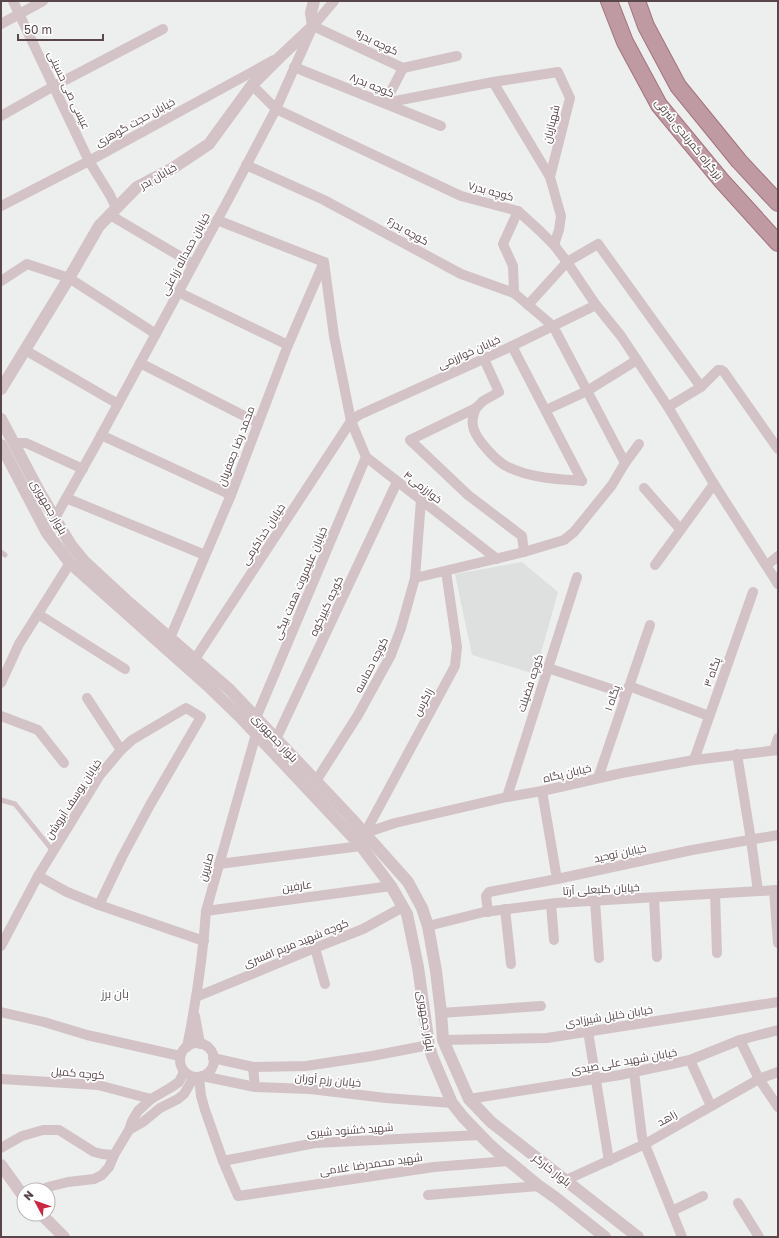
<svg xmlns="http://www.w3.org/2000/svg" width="779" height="1238" viewBox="0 0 779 1238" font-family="'Golos Text',Cairo,sans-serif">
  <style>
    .education { fill: #dde0de }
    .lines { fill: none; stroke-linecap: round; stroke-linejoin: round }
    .trunk-casing { stroke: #a3727c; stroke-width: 18 }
    .service { stroke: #d3c3c7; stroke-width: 5 }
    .minor { stroke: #d3c3c7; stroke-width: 10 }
    .tertiary { stroke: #d3c3c7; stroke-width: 12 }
    .trunk { stroke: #c09aa2; stroke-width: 16 }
    .labels { text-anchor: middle; stroke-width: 3.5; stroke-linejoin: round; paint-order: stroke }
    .street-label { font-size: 11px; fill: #58464a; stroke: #fff }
    .neighbourhood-label { font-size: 12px; fill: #60595b; stroke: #fff }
  </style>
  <rect width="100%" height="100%" fill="#ecefed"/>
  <polygon class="education" points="522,562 558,592 535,674 472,655 455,574"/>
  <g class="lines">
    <g class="trunk-casing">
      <g id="trunk">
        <polyline points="609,1 625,42 659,105 721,180 778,243"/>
        <polyline points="637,1 646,26 678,86 739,161 778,203"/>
      </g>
    </g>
    <g class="service">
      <polyline points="1,552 5,555"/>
      <polyline points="1,800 15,804 53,851"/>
    </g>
    <g class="minor">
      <polyline points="13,1 89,161 110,195 116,208"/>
      <polyline points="1,24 43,1"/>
      <polyline points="313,26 403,68 457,56"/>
      <polyline points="294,67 441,126"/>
      <polyline points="493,82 550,177 561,216 559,230 554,245"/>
      <polyline points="252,85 276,109 461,196 518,211 540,231 554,245 567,262 596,305 621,336 637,360 668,407 714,484 778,584"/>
      <polyline points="385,103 493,82 558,72 570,98 550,177"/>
      <polyline points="385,103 403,68"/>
      <polyline points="1,116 54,86 163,29"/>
      <polyline points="246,165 324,200 461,274 514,293 553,326 625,463"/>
      <polyline points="1,206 89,161 274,60"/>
      <polyline points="110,215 193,264"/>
      <polyline points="217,220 324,262"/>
      <polyline points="324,262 334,336 351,421 366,457 497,559"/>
      <polyline points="1,281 27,264 69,278 156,334"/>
      <polyline points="178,292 288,345"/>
      <polyline points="514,293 513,266 503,244 518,211"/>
      <polyline points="528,305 567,262 598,244 701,387"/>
      <polyline points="512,346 582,481"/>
      <polyline points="25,350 118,404"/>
      <polyline points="484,359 499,392 483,401 476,408 410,440 468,495 522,536 524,552"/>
      <polyline points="140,363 258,423"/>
      <polyline points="668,407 701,387 718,370 721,370 724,372 778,449"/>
      <path d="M476,408C470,422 472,430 481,442C488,451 497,462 508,467C530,478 558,479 582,481"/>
      <polyline points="546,410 587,391 637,360"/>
      <polyline points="101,435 231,495"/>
      <polyline points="14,443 26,443 83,469"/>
      <polyline points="644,488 680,529"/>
      <polyline points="66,498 205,555"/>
      <polyline points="55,518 97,443 227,202 276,109 313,26 334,1"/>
      <polyline points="655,565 714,484"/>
      <polyline points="767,565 778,556"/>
      <polyline points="415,578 524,552 564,540 574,532 612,485 625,463 639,444"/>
      <polyline points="38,614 125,669"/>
      <polyline points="170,638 231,495 288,345 324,262"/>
      <polyline points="195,659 351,421 359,415 512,346 596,305"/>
      <polyline points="548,668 626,694"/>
      <polyline points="1,683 19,644 70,563"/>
      <polyline points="629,686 709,716"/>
      <polyline points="87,698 121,750"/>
      <polyline points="1,716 38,730 64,763"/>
      <polyline points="256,718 366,457"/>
      <polyline points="276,739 397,482"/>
      <polyline points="774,750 778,738"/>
      <polyline points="737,754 751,840 758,891"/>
      <polyline points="694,760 753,592"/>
      <polyline points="598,778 650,625"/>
      <polyline points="316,781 358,715 391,655 401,628 415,578 421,500"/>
      <polyline points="542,791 557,879"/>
      <polyline points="507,797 577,577"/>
      <polyline points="365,833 395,823 507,797 542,791 622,773 694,760 778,750"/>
      <polyline points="365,833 455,666 457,647 446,571"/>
      <polyline points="219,864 361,846"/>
      <polyline points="38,876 67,892 99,905 204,941"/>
      <polyline points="774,890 778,943"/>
      <polyline points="715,894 717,953"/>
      <polyline points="654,898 657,957"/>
      <polyline points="595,901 599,958"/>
      <polyline points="551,904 554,940"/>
      <polyline points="505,909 511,964"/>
      <polyline points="206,911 391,886"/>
      <polyline points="488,912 486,896 489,892 557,879 692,850 778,835"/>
      <polyline points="428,926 484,912 556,903 778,890"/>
      <polyline points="1,946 38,876 100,775 121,750 132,740 186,708 201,717 150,805 122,857 99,905"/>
      <polyline points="315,948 325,984"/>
      <polyline points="196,997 315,948 363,929 403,907"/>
      <polyline points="1,1012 44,1022 87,1035 180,1056"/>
      <polyline points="441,1013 541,1006"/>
      <polyline points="195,1016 200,1044"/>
      <polyline points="588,1031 609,1161"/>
      <polyline points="443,1040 547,1038 778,1002"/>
      <polyline points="740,1040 759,1079 778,1107"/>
      <circle cx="197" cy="1060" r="17"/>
      <path d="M187,1047C196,1002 203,957 206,911L256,734"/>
      <polyline points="213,1058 253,1067 306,1066 372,1056 429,1045"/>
      <polyline points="690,1060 711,1106"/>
      <polyline points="253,1067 255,1087"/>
      <polyline points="634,1072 642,1137 682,1237"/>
      <polyline points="202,1076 255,1087 310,1089 386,1098 452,1103"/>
      <polyline points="199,1077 201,1096 205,1110 223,1161 238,1196 434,1167 509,1161"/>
      <polyline points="1,1079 98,1085 151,1099"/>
      <polyline points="469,1099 620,1075 690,1060 740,1040 778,1030"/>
      <polyline points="129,1130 143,1122 160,1108 178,1099 184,1094 194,1077"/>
      <polyline points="1,1148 22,1136 43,1130 59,1130 94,1152 102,1154 114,1155"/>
      <polyline points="223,1161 315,1143 480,1135"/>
      <polyline points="566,1180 645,1144 759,1079 778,1072"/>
      <polyline points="41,1190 48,1187 68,1182 94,1179 102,1175 109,1167 114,1155 129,1130 132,1121 138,1111 151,1099 170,1088 179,1082 184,1072"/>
      <polyline points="428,1195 539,1186"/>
      <polyline points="738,1203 759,1237"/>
      <polyline points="672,1211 703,1196"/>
    </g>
    <g class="tertiary">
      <polyline points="1,389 69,278 99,226 137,187 173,168 209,144 252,85 280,57 313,26 311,13 314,1"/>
      <polyline points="1,419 39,491 59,525 71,545 85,562 126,600 229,689 351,818 408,882 422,908 428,926 436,971 441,1013 443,1040 469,1099 491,1122 638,1237"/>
      <polyline points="1,445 47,533 70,563 208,686 240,717 361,846 391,886 407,914 418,967 429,1045 432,1056 452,1103 463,1117 488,1143 498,1152 539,1186 556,1198 605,1237"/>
      <polyline points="1,1165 24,1197"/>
      <polyline points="41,1214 64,1237"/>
    </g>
    <use href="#trunk" class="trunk"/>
  </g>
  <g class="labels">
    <g class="street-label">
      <text transform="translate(377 42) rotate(25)" y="4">کوچه بدر۹</text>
      <text transform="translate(372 85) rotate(22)" y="4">کوچه بدر۸</text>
      <text transform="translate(69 90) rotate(65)" y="4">عیسی صی حسینی</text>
      <text transform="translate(135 122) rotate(-29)" y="4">خیابان حجت گوهری</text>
      <text transform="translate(551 124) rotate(-76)" y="4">شهبازیان</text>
      <text transform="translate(689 139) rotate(51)" y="4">بزرگراه کمربندی شرقی</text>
      <text transform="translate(158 176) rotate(-30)" y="4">خیابان بدر</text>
      <text transform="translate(491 191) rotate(15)" y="4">کوچه بدر۷</text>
      <text transform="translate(408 231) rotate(29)" y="4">کوچه بدر۶</text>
      <text transform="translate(185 254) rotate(-62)" y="4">خیابان حمداله زراعتی</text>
      <text transform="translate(469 352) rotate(-24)" y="4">خیابان خوارزمی</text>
      <text transform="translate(236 446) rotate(-69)" y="4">محمد رضا جعفریان</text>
      <text transform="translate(423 487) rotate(38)" y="4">خوارزمی۴</text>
      <text transform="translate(49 507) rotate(60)" y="4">بلوار جمهوری</text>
      <text transform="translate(263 534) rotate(-57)" y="4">خیابان خداکرمی</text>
      <text transform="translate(300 583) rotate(-67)" y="4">خیابان علیمروت همت بیگی</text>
      <text transform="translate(326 606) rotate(-65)" y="4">کوچه کبیرکوه</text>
      <text transform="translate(371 665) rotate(-63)" y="4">کوچه حماسه</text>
      <text transform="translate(712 672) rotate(-71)" y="4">پگاه ۳</text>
      <text transform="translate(530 683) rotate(-72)" y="4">کوچه فضیلت</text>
      <text transform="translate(612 698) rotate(-71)" y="4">پگاه ۱</text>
      <text transform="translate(423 702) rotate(-61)" y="4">زاگرس</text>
      <text transform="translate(275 738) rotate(47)" y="4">بلوار جمهوری</text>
      <text transform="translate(567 773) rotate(-13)" y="4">خیابان پگاه</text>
      <text transform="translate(73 799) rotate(-57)" y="4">خیابان یوسف آبروشن</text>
      <text transform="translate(620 853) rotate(-12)" y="4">خیابان توحید</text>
      <text transform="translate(206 867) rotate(-74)" y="4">صابرین</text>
      <text transform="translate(297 886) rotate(-8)" y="4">عارفین</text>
      <text transform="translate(601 889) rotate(-3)" y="4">خیابان کلبعلی آرتا</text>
      <text transform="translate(296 943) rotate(-22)" y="4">کوچه شهید مریم افسری</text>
      <text transform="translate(609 1016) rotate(-9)" y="4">خیابان خلیل شیرزادی</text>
      <text transform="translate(426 1021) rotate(81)" y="4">بلوار جمهوری</text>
      <text transform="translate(624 1061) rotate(-10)" y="4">خیابان شهید علی صیدی</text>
      <text transform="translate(78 1073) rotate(5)" y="4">کوچه کمیل</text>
      <text transform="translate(328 1080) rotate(5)" y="4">خیابان رزم آوران</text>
      <text transform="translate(667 1118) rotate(-30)" y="4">زاهد</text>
      <text transform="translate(350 1130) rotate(-4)" y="4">شهید خشنود شیری</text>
      <text transform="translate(371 1164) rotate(-8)" y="4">شهید محمدرضا غلامی</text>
      <text transform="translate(552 1170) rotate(38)" y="4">بلوار کارگر</text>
    </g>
    <g class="neighbourhood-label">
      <text x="115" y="998">بان برز</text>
    </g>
  </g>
  <rect width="779" height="1238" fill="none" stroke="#58464a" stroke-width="4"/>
  <g transform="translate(36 1202) rotate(311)"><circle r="19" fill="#ffffff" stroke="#bcb5b7"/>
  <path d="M0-3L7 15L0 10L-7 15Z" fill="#ce2640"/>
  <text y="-6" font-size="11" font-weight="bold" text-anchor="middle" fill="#58464a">N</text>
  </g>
  <path d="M18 34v6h85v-6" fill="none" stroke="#58464a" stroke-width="2"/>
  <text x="24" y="34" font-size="12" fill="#58464a" stroke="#ffffff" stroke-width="3" paint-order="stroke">50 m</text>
</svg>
